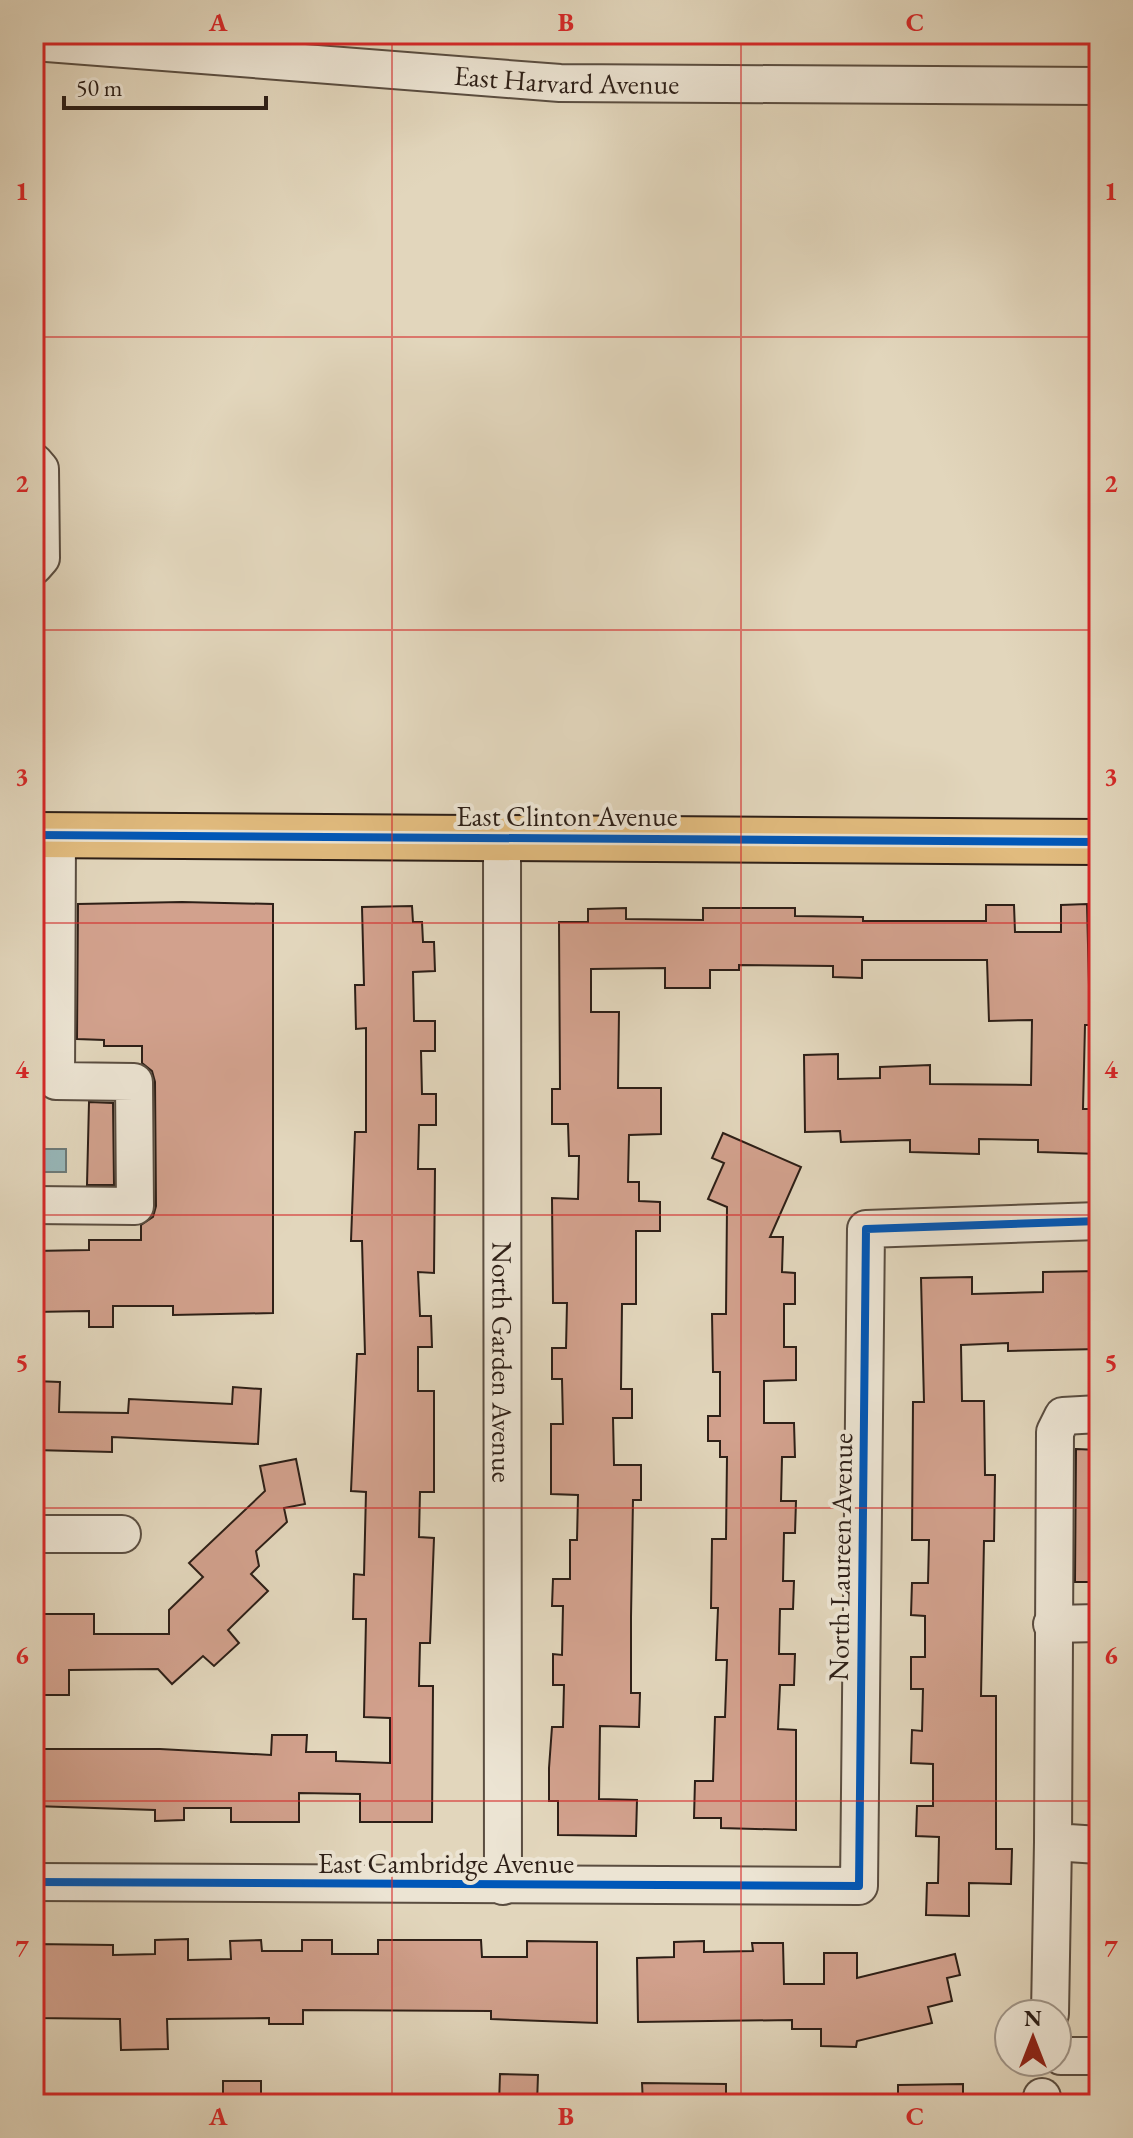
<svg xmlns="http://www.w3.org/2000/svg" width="1133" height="2138" viewBox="0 0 1133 2138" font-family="'EB Garamond',serif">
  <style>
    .water { fill: #97b7b9; stroke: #6d7a78; stroke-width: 2 }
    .building { fill: #d2a18d; stroke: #2d1f17; stroke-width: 2 }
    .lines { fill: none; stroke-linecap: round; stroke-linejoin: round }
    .minor-casing { stroke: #5a4d40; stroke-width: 40 }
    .major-casing { stroke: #2d1f17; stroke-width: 48 }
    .minor { stroke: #ece4d3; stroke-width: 36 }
    .major { stroke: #e1bb7e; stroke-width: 44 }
    .cycleway-casing { stroke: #ece4d3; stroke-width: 13 }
    .cycleway { stroke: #0057b8; stroke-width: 8 }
    .grid { fill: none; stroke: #d62828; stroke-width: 2; stroke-opacity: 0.55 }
    .labels { text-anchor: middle; stroke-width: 8; stroke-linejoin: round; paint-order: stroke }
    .street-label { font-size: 28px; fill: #2d1f17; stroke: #ece4d3 }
    .neatline { fill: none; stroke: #d62828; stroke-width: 3 }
    .grid-label { font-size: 26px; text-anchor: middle; font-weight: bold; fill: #d62828 }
  </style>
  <rect width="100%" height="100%" fill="#e2d6bc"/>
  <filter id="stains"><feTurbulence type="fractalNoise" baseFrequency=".0025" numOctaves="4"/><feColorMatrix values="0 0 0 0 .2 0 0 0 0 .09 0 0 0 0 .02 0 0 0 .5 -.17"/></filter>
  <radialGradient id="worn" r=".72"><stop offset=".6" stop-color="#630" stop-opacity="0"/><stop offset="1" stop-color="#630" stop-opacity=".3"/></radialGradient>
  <rect class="water" x="34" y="1149" width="32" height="23"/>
  <g class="building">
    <polygon points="182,902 273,904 273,1313 173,1315 173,1306 113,1306 113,1327 89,1327 89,1311 34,1312 34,1251 89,1250 89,1240 141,1240 141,1225 153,1217 156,1206 155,1082 152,1071 142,1063 142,1046 104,1046 104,1040 77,1039 78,904"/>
    <polygon points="1087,904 1090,1025 1085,1025 1083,1109 1099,1109 1099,1154 1038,1152 1038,1140 979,1139 979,1154 910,1152 910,1140 841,1142 840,1131 805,1132 804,1055 838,1054 838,1079 880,1078 880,1067 930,1065 930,1084 1031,1085 1032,1020 989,1021 987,960 862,960 862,978 833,977 833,966 739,965 739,970 710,970 710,988 665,988 665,968 591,969 591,1012 619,1012 618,1088 661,1088 661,1134 629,1135 628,1182 639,1182 639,1201 660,1202 660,1231 636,1231 636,1304 622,1304 621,1389 632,1389 632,1418 613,1418 614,1465 641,1465 641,1500 633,1500 631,1617 631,1693 640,1693 639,1727 600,1726 599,1799 637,1800 636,1836 558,1835 558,1801 549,1801 549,1768 552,1727 563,1727 564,1685 553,1685 553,1654 562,1655 563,1606 552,1606 553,1579 570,1579 570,1540 577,1540 578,1495 551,1494 551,1424 563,1424 562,1379 552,1379 552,1348 566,1348 567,1303 553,1303 552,1198 578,1199 579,1156 569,1156 568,1124 552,1124 552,1089 560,1089 559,922 588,922 588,909 626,908 626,919 703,920 703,908 795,908 795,916 863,917 863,921 986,921 986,905 1014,905 1015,932 1061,932 1061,905"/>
    <polygon points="412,906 413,922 422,922 423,942 434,942 435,971 413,972 414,1021 435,1021 435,1051 421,1051 422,1094 436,1094 436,1125 419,1125 418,1169 435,1169 434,1273 418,1272 420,1316 431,1316 432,1347 418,1347 418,1391 434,1391 434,1492 420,1492 419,1537 434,1538 430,1643 420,1643 419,1686 433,1686 432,1822 360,1822 360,1794 299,1793 299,1822 231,1822 231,1808 184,1808 184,1820 155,1821 155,1810 34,1806 34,1749 160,1749 271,1755 272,1735 307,1735 306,1752 336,1752 336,1761 390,1763 390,1718 364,1717 366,1619 353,1619 354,1574 364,1575 366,1492 351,1491 357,1354 365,1354 362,1241 351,1241 355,1132 366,1132 366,1028 356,1029 355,985 364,985 362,907"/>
    <polygon points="89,1102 113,1103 114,1185 87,1185"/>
    <polygon points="723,1133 801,1167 770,1237 783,1237 782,1272 795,1273 795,1304 784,1304 784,1347 796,1347 796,1380 764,1381 764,1423 794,1423 795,1457 782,1457 781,1501 796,1501 795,1533 784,1533 783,1581 794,1581 793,1609 780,1609 779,1654 795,1654 794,1685 780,1685 778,1729 796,1730 796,1830 721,1828 721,1818 694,1818 695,1781 713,1781 715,1717 725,1717 727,1660 716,1660 718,1608 711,1608 712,1539 726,1539 727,1457 720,1457 720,1441 708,1441 708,1416 720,1416 720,1372 713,1372 712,1314 726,1314 727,1207 708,1199 724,1163 712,1158"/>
    <polygon points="1099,1271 1099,1349 1008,1351 1008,1343 961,1345 962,1401 984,1401 985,1475 995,1475 994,1541 984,1541 981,1696 996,1696 996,1849 1012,1849 1011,1884 969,1883 969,1916 926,1915 927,1883 938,1883 939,1837 916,1836 917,1806 933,1806 933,1764 911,1763 912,1730 922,1731 923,1689 911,1689 911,1657 925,1657 925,1616 911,1615 912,1583 928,1583 929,1540 912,1540 913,1402 924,1402 921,1278 972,1277 972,1294 1043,1292 1043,1272"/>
    <polygon points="34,1381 60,1382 59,1412 128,1413 129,1399 232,1404 233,1387 261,1389 258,1444 112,1437 112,1452 34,1450"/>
    <polygon points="1076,1449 1099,1450 1099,1582 1075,1582"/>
    <polygon points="296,1459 305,1504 284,1508 287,1522 256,1551 259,1566 251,1574 268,1591 228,1630 239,1643 214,1666 203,1656 172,1684 158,1669 69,1670 69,1695 34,1695 34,1614 94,1614 94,1634 169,1634 169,1610 203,1577 189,1563 265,1491 260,1466"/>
    <polygon points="188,1939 188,1960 231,1959 230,1941 261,1940 262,1951 302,1951 302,1940 332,1940 332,1954 378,1954 378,1940 481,1940 482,1957 527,1957 527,1941 597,1942 597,2023 491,2019 491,2011 303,2010 303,2024 269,2024 269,2018 167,2019 168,2049 121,2050 120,2019 34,2018 34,1944 113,1945 113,1955 155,1954 155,1940"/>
    <polygon points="704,1941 704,1952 753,1951 752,1943 783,1943 784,1984 824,1984 824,1953 857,1953 857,1978 955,1954 960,1975 947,1978 952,2001 928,2007 932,2023 857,2041 856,2047 821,2046 821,2029 792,2029 792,2020 638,2022 637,1958 674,1957 674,1942"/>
    <polygon points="500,2074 538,2075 537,2104 499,2104"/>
    <rect x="223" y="2081" width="38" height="23"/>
    <polygon points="642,2083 726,2084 726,2104 643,2104"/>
    <polygon points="963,2084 963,2104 898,2104 898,2085"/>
  </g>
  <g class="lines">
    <g class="minor-casing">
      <g id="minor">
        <path id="s1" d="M34,42L560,83L1099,86"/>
        <polyline points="34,462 40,469 41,558 34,566"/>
        <path id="s2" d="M502,838L503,1886"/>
        <polyline points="34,1205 135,1206 134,1082 56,1081 57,835"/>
        <polyline points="1099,1414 1063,1416 1055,1432 1053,1842 1099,1845"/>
        <polyline points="34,1534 122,1534"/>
        <polyline points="1052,1624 1099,1623"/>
        <polyline points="34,1882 859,1886 866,1229 1099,1221"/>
        <polyline points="1050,2014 1053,1842"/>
        <polyline points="1057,2052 1061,2056 1099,2056"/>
        <polyline points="1042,2104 1042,2097"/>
      </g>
    </g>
    <g class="major-casing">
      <polyline id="major" points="34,835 1099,842"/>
    </g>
    <use href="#minor" class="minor"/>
    <use href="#major" class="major"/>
    <g class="cycleway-casing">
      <g id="cycleway">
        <polyline points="34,835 1099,842"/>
        <polyline points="34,1882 859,1886 866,1229 1099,1221"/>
      </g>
    </g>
    <use href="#cycleway" class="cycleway"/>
  </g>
  <path class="grid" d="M392,34V2104M741,34V2104M34,337H1099M34,630H1099M34,923H1099M34,1215H1099M34,1508H1099M34,1801H1099"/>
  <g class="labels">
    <g class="street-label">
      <text dy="10" stroke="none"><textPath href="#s1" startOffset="534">East Harvard Avenue</textPath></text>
      <text x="567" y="826">East Clinton Avenue</text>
      <text dy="10" stroke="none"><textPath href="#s2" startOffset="524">North Garden Avenue</textPath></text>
      <text transform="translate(840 1557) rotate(-89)" y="10">North Laureen Avenue</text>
      <text x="446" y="1873">East Cambridge Avenue</text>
    </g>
  </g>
  <rect width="1133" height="2138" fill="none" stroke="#e2d6bc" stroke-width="88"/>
  <g transform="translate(1033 2038)"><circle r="38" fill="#ece4d3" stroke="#a09588" stroke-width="2"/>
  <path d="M0-6L14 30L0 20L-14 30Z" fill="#8f2418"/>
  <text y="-12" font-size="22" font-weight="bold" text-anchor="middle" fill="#2d1f17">N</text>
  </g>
  <path d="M64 96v12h202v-12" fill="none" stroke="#2d1f17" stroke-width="4"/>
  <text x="76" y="96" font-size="24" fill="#2d1f17" stroke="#ece4d3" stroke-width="6" paint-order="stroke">50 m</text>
  <rect x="44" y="44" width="1045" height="2050" class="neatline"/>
  <g class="grid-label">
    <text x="218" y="31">A</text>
    <text x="566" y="31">B</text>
    <text x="915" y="31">C</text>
    <text x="22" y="200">1</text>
    <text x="1111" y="200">1</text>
    <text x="22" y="492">2</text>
    <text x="1111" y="492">2</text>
    <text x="22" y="785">3</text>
    <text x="1111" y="785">3</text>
    <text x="22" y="1078">4</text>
    <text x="1111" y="1078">4</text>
    <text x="22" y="1371">5</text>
    <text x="1111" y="1371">5</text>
    <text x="22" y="1664">6</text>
    <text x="1111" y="1664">6</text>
    <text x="22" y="1957">7</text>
    <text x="1111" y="1957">7</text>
    <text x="218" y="2125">A</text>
    <text x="566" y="2125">B</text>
    <text x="915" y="2125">C</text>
  </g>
  <rect width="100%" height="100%" filter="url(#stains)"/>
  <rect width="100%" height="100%" fill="url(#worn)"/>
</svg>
